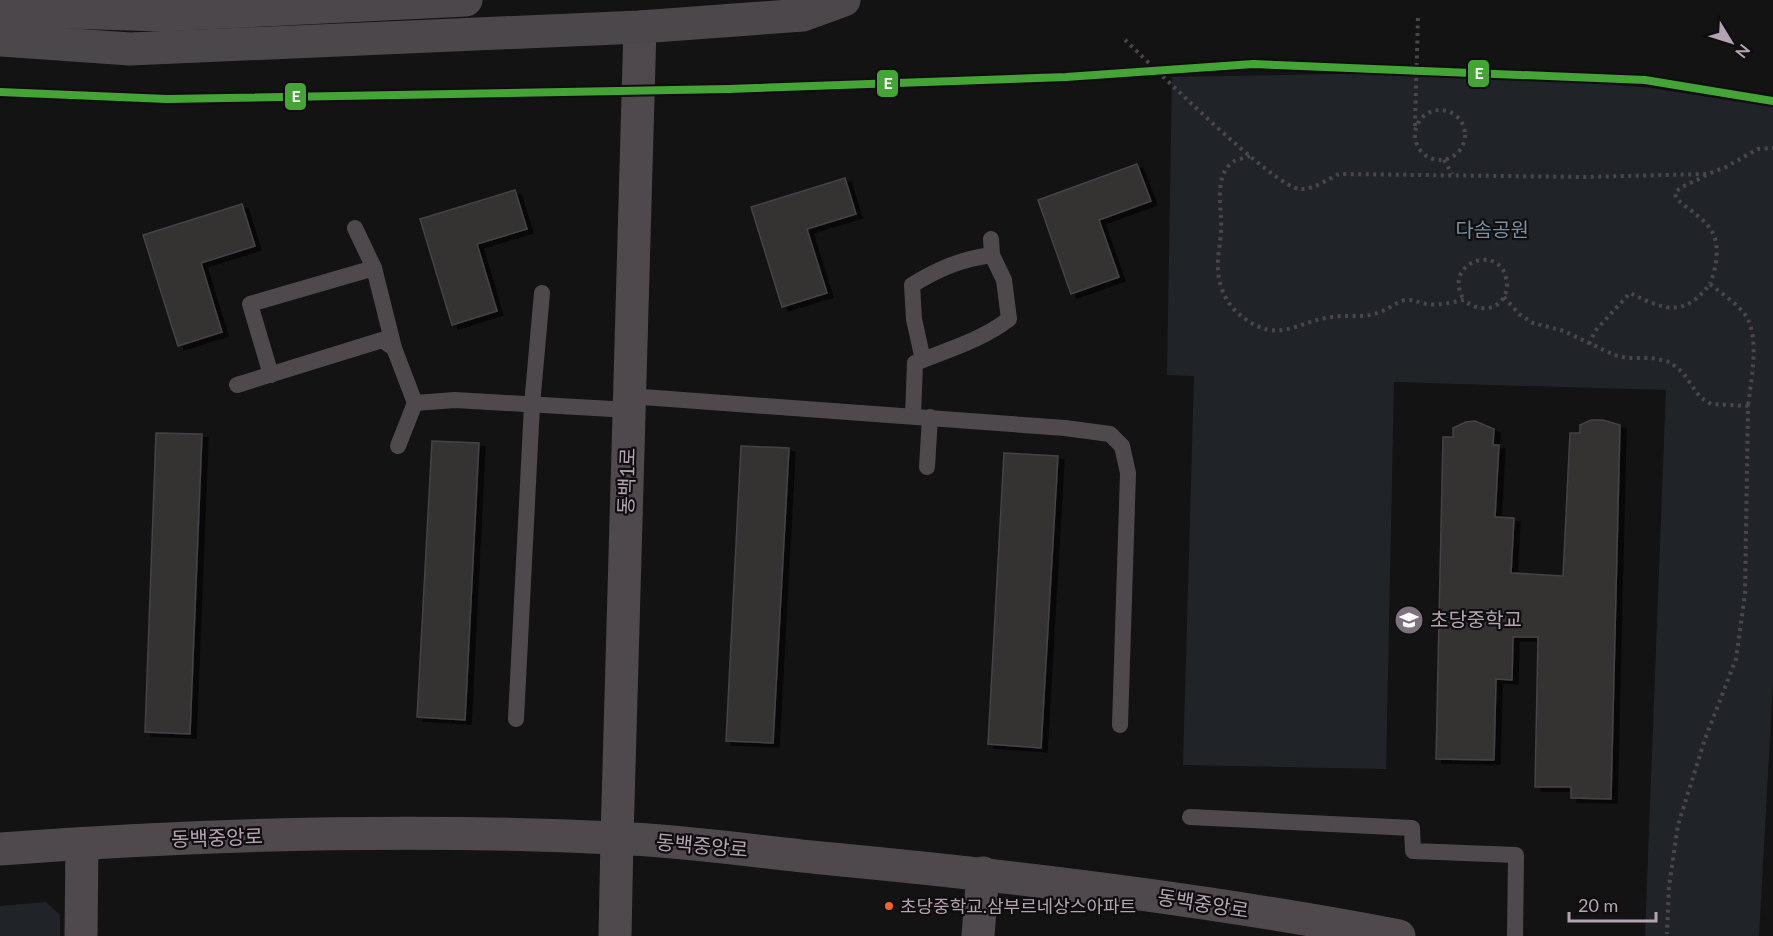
<svg xmlns="http://www.w3.org/2000/svg" width="1773" height="936" viewBox="0 0 1773 936" font-family="Lato,'Noto Sans KR',sans-serif">
  <style>
    .green { fill: #202429 }
    .building { fill: #343233; stroke: #474246; stroke-width: 1.5; filter: url(#shadow) }
    .lines { fill: none; stroke-linecap: round; stroke-linejoin: round }
    .path { stroke: #4b464b; stroke-width: 4; stroke-dasharray: 3 4.5; stroke-linecap: butt }
    .service { stroke: #4f494e; stroke-width: 16 }
    .minor { stroke: #4f494e; stroke-width: 33 }
    .tertiary { stroke: #4f494e; stroke-width: 33 }
    .secondary { stroke: #4c474b; stroke-width: 33 }
    .rail-1-casing { stroke: #0f0d0e; stroke-width: 12 }
    .rail-1 { stroke: #44a436; stroke-width: 8 }
    .bus-dot { fill: #f26522; stroke: #0f0d0e; stroke-width: 2 }
    .labels { text-anchor: middle; stroke-width: 4.5; stroke-linejoin: round; paint-order: stroke }
    .bus-label { font-size: 18px; fill: #b5a3b4; stroke: #0f0d0e; text-anchor: start }
    .park-label { font-size: 20px; fill: #7890a1; stroke: #0f0d0e }
    .street-label { font-size: 20px; fill: #b5a3b4; stroke: #0f0d0e }
    .poi-label { font-size: 20px; fill: #b5a3b4; stroke: #0f0d0e; text-anchor: start }
    .line-badge { stroke: #0f0d0e; stroke-width: 2 }
    .badge-label { font-size: 16px; text-anchor: middle; font-weight: bold; fill: #fff }
  </style>
  <defs>
    <filter id="shadow"><feDropShadow dx="6" dy="4" stdDeviation="0" flood-color="#0009"/></filter>
  </defs>
  <rect width="100%" height="100%" fill="#131313"/>
  <g class="green">
    <polygon points="1388,73 1501,75 1651,88 1773,107 1773,683 1759,936 1645,936 1666,390 1394,382 1386,769 1183,765 1194,376 1167,375 1172,77"/>
    <polygon points="46,902 60,915 60,936 0,936 0,906"/>
  </g>
  <g class="building">
    <polygon points="1137,164 1151,201 1099,220 1119,277 1071,294 1038,200"/>
    <polygon points="845,178 856,214 807,229 827,293 782,307 751,207"/>
    <polygon points="515,190 527,229 477,244 497,311 452,325 420,219"/>
    <polygon points="242,204 255,246 201,263 222,332 178,346 143,235"/>
    <polygon points="1591,420 1603,420 1620,425 1611,799 1571,798 1571,787 1535,787 1538,637 1513,637 1512,680 1496,679 1494,760 1436,759 1443,437 1453,437 1453,428 1466,422 1475,421 1494,429 1493,445 1499,445 1495,517 1514,518 1511,573 1563,576 1570,433 1580,433 1580,425"/>
    <polygon points="156,433 202,434 190,734 145,732"/>
    <polygon points="432,441 479,443 465,720 417,717"/>
    <polygon points="741,446 789,448 773,743 726,741"/>
    <polygon points="1004,453 1058,456 1041,748 988,744"/>
  </g>
  <g class="lines">
    <g class="path">
      <path d="M1125,40C1151,64 1274,188 1300,189C1313,190 1328,179 1339,174L1583,177L1708,174L1726,167L1758,149L1773,148"/>
      <circle cx="1440" cy="135" r="25"/>
      <polyline points="1415,126 1418,16"/>
      <path d="M1250,156C1245,158 1237,159 1233,162C1216,173 1220,201 1221,218C1223,241 1213,262 1221,286C1225,300 1233,310 1244,318C1279,344 1296,322 1331,317C1348,314 1364,319 1380,312C1389,309 1396,302 1405,300C1414,299 1419,303 1427,304C1438,306 1453,302 1464,300C1476,311 1495,312 1504,297C1507,291 1508,284 1506,278C1499,243 1441,263 1464,300"/>
      <polyline points="1444,160 1452,174"/>
      <path d="M1706,175C1696,182 1683,184 1675,193L1676,198C1687,209 1703,217 1711,230C1721,245 1716,269 1710,284"/>
      <polyline points="1504,297 1519,314 1533,323 1564,331 1614,355 1627,358 1652,358 1670,362 1683,373 1700,397 1711,404 1748,406 1745,594 1736,659 1705,739 1678,825 1669,886 1667,934"/>
      <path d="M1589,344L1595,331L1630,293C1663,309 1683,319 1710,284C1722,294 1737,303 1746,316C1760,338 1751,381 1748,406"/>
    </g>
    <g class="service">
      <polyline points="355,228 374,268"/>
      <polyline points="991,239 992,255"/>
      <polyline points="271,375 250,304 374,268 394,348"/>
      <polyline points="237,385 382,340 394,348 415,403 455,400 629,410"/>
      <polyline points="629,396 1065,428 1110,434 1122,446 1128,473 1120,725"/>
      <path d="M913,416L915,363C947,350 982,340 1009,319L1004,280L992,255C961,259 938,269 912,285L914,319L923,360"/>
      <polyline points="398,446 415,403"/>
      <polyline points="927,467 930,417"/>
      <polyline points="516,719 532,405 542,293"/>
      <polyline points="1190,817 1412,828 1413,851 1516,855 1515,936"/>
    </g>
    <g class="minor">
      <polyline points="81,936 82,844"/>
      <polyline points="615,936 617,838"/>
      <polyline points="978,936 983,873"/>
    </g>
    <g class="tertiary">
      <polyline points="617,838 640,27"/>
      <path d="M0,849C204,834 410,828 614,838C687,841 760,852 832,859C1022,877 1212,900 1399,936"/>
    </g>
    <g class="secondary">
      <polyline points="0,10 162,15 466,0"/>
      <polyline points="0,40 130,49 640,27 803,15 844,0"/>
    </g>
    <g class="rail-1-casing">
      <polyline id="rail-1" points="0,92 167,99 728,89 1066,77 1253,64 1645,80 1773,101"/>
    </g>
    <use href="#rail-1" class="rail-1"/>
  </g>
  <defs>
    <g id="school-disc" transform="scale(1.5)"><circle r="9.5" fill="#7c717c" stroke="#0f0d0e"/><path d="M0-5L7-2L0 1L-7-2ZM-4 1L0 2.5L4 1V4Q0 6-4 4Z" fill="#fff"/></g>
  </defs>
  <g fill-rule="evenodd">
    <use href="#school-disc" x="1409" y="620"/>
  </g>
  <circle class="bus-dot" cx="889" cy="906" r="5"/>
  <g class="labels">
    <g class="bus-label">
      <text x="900" y="913">초당중학교.삼부르네상스아파트</text>
    </g>
    <g class="park-label">
      <text x="1492" y="237">다솜공원</text>
    </g>
    <g class="street-label">
      <text transform="translate(627 481) rotate(-88)" y="7">동백1로</text>
      <text transform="translate(217 838) rotate(-2)" y="7">동백중앙로</text>
      <text transform="translate(702 846) rotate(5)" y="7">동백중앙로</text>
      <text transform="translate(1203 904) rotate(9)" y="7">동백중앙로</text>
    </g>
    <g class="poi-label">
      <text x="1430" y="627">초당중학교</text>
    </g>
  </g>
  <g class="line-badge">
    <rect x="1467" y="59" width="23" height="29" rx="6" fill="#44a436"/>
    <rect x="876" y="69" width="23" height="29" rx="6" fill="#44a436"/>
    <rect x="284" y="82" width="23" height="29" rx="6" fill="#44a436"/>
  </g>
  <g class="badge-label">
    <text x="1479" y="79">E</text>
    <text x="888" y="89">E</text>
    <text x="296" y="102">E</text>
  </g>
  <g transform="translate(1731 42) rotate(128)" stroke="#0f0d0e" stroke-width="4.5" paint-order="stroke">
  <path d="M0-4.5L10 22L0 15L-10 22Z" fill="#b5a3b4"/>
  <text y="-9" font-size="16" font-weight="bold" text-anchor="middle" fill="#b5a3b4">N</text>
  </g>
  <path d="M1569 912v9h87v-9" fill="none" stroke="#b5a3b4" stroke-width="3"/>
  <text x="1578" y="912" font-size="18" fill="#b5a3b4" stroke="#0f0d0e" stroke-width="4.5" paint-order="stroke">20 m</text>
</svg>
